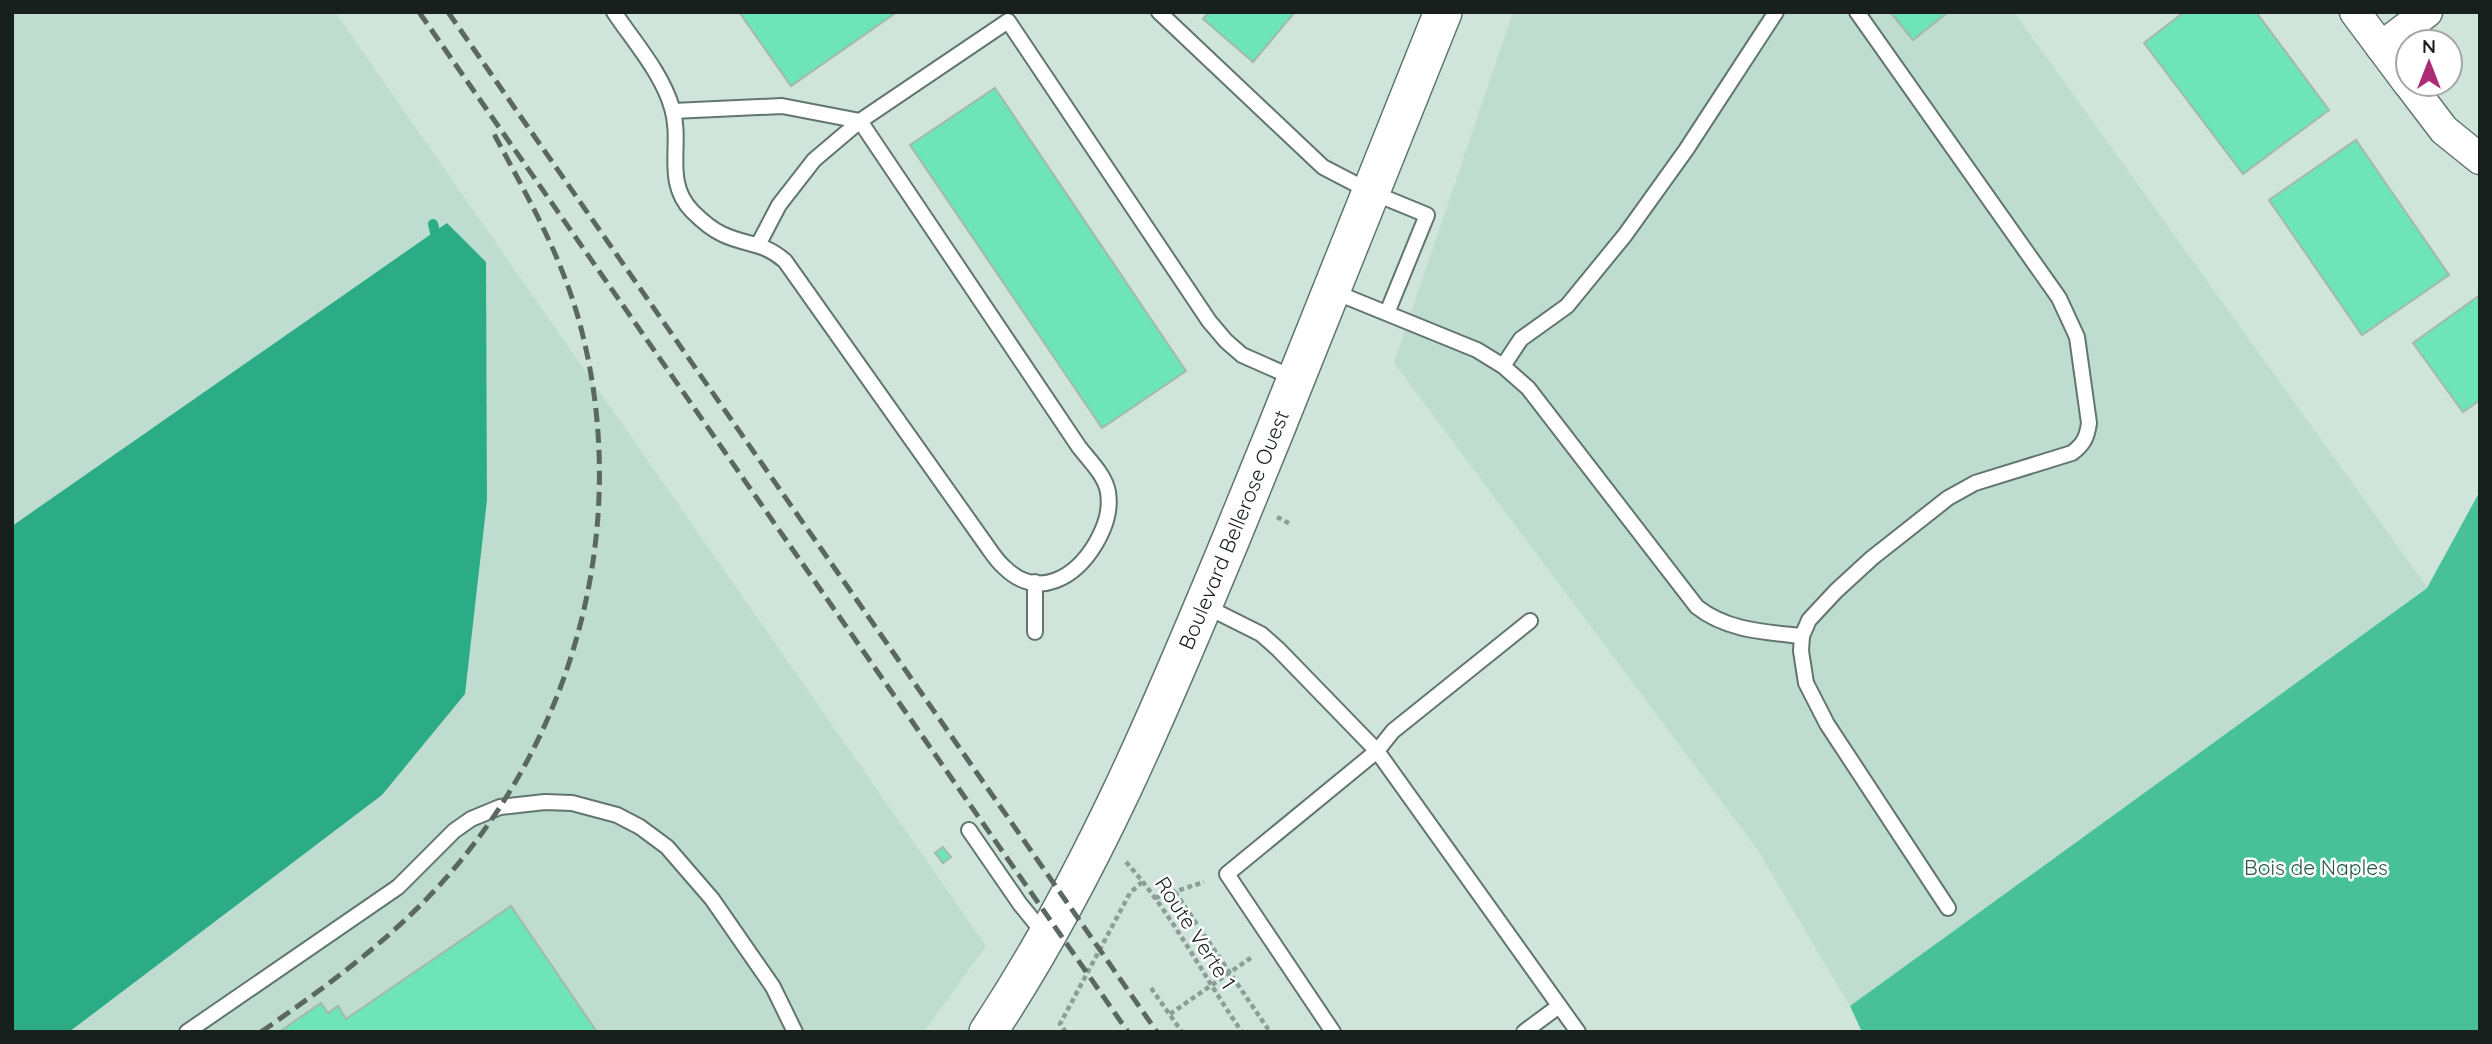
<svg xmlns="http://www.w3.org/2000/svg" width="2492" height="1044" viewBox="0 0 2492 1044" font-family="Quicksand,sans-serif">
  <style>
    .built { fill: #bedccf }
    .forest { fill: #48c199 }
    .water { fill: #2cac85 }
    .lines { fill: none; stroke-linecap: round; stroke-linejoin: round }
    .stream { stroke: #2cac85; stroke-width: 10 }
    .building { fill: #6ee4ba; stroke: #a3b8af; stroke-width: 2 }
    .service-casing { stroke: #62766d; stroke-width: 18 }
    .minor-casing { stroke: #62766d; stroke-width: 33 }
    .tertiary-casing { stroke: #62766d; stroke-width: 40 }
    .path { stroke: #8d9e97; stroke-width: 4.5; stroke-dasharray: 5 3.5; stroke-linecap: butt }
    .service { stroke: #fff; stroke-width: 14 }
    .minor { stroke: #fff; stroke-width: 30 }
    .tertiary { stroke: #fff; stroke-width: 37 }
    .rail { stroke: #5b6862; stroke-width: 5; stroke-dasharray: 14 7; stroke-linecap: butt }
    .labels { text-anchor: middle; stroke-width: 5; stroke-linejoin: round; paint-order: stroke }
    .street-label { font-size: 21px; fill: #18201d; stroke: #fff }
    .park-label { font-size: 21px; fill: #275847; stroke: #fff }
  </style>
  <rect width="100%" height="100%" fill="#cfe5db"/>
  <g class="built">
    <polygon points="12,12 335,12 986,946 924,1032 69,1032 382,795 487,500 486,262 448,223 12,526"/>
    <polygon points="1513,12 2014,12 2427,587 1850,1006 1757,849 1394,363"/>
  </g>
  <polygon class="forest" points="2480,491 2480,1032 1862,1032 1850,1006 2427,588"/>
  <polygon class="water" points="447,223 486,262 487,500 465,694 382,795 69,1032 12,1032 12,526"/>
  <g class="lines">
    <polyline class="stream" points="433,224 438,245"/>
  </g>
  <g class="building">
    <polygon points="739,12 897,12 791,86"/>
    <polygon points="1209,12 1295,12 1253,62 1203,19"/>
    <polygon points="1890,12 1948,12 1913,40"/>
    <polygon points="2184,12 2256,12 2329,110 2243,174 2144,43"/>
    <polygon points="995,88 1186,371 1102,428 910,145"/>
    <polygon points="2356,140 2449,275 2362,335 2269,200"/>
    <polygon points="2480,295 2480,400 2463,412 2413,343"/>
    <polygon points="943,847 951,857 943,863 935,853"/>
    <polygon points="511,906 597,1032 279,1032 321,1003 328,1013 338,1006 346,1019"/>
  </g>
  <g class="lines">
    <g class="service-casing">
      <g id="service">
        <path d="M614,12C634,42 662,73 672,108C683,144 663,181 692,211C701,220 711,229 722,234C747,246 762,241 785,261L987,546C992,553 997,561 1004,567C1038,601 1076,577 1096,543C1105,527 1111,511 1108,492C1105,475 1089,460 1079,447L860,121L1008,21L1209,321L1226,341L1242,355L1294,378"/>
        <polyline points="1159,12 1323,167 1371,192 1427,215 1387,313"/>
        <path d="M1857,12L2059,298L2077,337L2089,423C2087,437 2084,444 2072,453L1975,483L1948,498L1872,558L1836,591L1809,620L1802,636L1801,651L1806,683L1827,724L1948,908"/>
        <polyline points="673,111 782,106 860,121"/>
        <polyline points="758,245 779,205 814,160 860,121"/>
        <path d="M1332,291L1477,350L1503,366L1528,388L1697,607C1728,631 1765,632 1802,636"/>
        <polyline points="1503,366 1521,339 1567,306 1625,235 1686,150 1776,12"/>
        <polyline points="1035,582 1035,632"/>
        <polyline points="1205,606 1261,634 1278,649 1377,751 1578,1032"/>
        <polyline points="969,830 1020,904 1046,936"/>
        <polyline points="187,1032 398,887 454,831 471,819 500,807 545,802 572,803 617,815 640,827 667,847 712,899 773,987 795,1032"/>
        <polyline points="1333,1032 1227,874 1377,751 1393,731 1530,621"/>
        <polyline points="1524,1032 1559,1006"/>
      </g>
    </g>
    <g class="minor-casing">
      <g id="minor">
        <polyline points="2355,12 2408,83"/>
        <polyline points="2381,47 2427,12"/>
        <polyline points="2409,84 2444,130 2480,159"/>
      </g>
    </g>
    <g class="tertiary-casing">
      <g id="tertiary">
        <path id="s1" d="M988,1032C1090,878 1161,708 1231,539C1303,364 1372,188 1443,12"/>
      </g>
    </g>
    <g class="path">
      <polyline points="1277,517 1292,525"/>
      <path d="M1126,862C1172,913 1203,976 1242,1032"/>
      <polyline points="1175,892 1270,1032"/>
      <polyline points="1155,898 1204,882"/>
      <polyline points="1151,988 1182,1032"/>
      <polyline points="1170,1014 1252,957"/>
      <polyline points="1066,1032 1060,1024 1130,893 1142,882"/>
    </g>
    <use href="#service" class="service"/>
    <use href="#minor" class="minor"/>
    <use href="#tertiary" class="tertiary"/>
    <g class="rail">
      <polyline points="419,12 1128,1032"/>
      <polyline points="448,12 1157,1032"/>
      <path d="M261,1032C324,988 385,944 437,888C578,735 634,517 578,317C559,251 526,194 494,134"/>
    </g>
  </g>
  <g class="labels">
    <g class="street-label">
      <text dy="7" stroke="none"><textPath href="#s1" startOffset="560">Boulevard Bellerose Ouest</textPath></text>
      <text transform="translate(1195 933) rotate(57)" y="7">Route Verte 1</text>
    </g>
    <g class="park-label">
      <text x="2316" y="875">Bois de Naples</text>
    </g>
  </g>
  <rect width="2492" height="1044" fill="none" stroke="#18201d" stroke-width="28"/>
  <g transform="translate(2429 63)"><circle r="33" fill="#ffffff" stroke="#a3a6a5" stroke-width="2"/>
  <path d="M0-5L12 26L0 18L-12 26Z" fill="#ad2a74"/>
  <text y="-10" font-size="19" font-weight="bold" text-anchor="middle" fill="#18201d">N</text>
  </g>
</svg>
